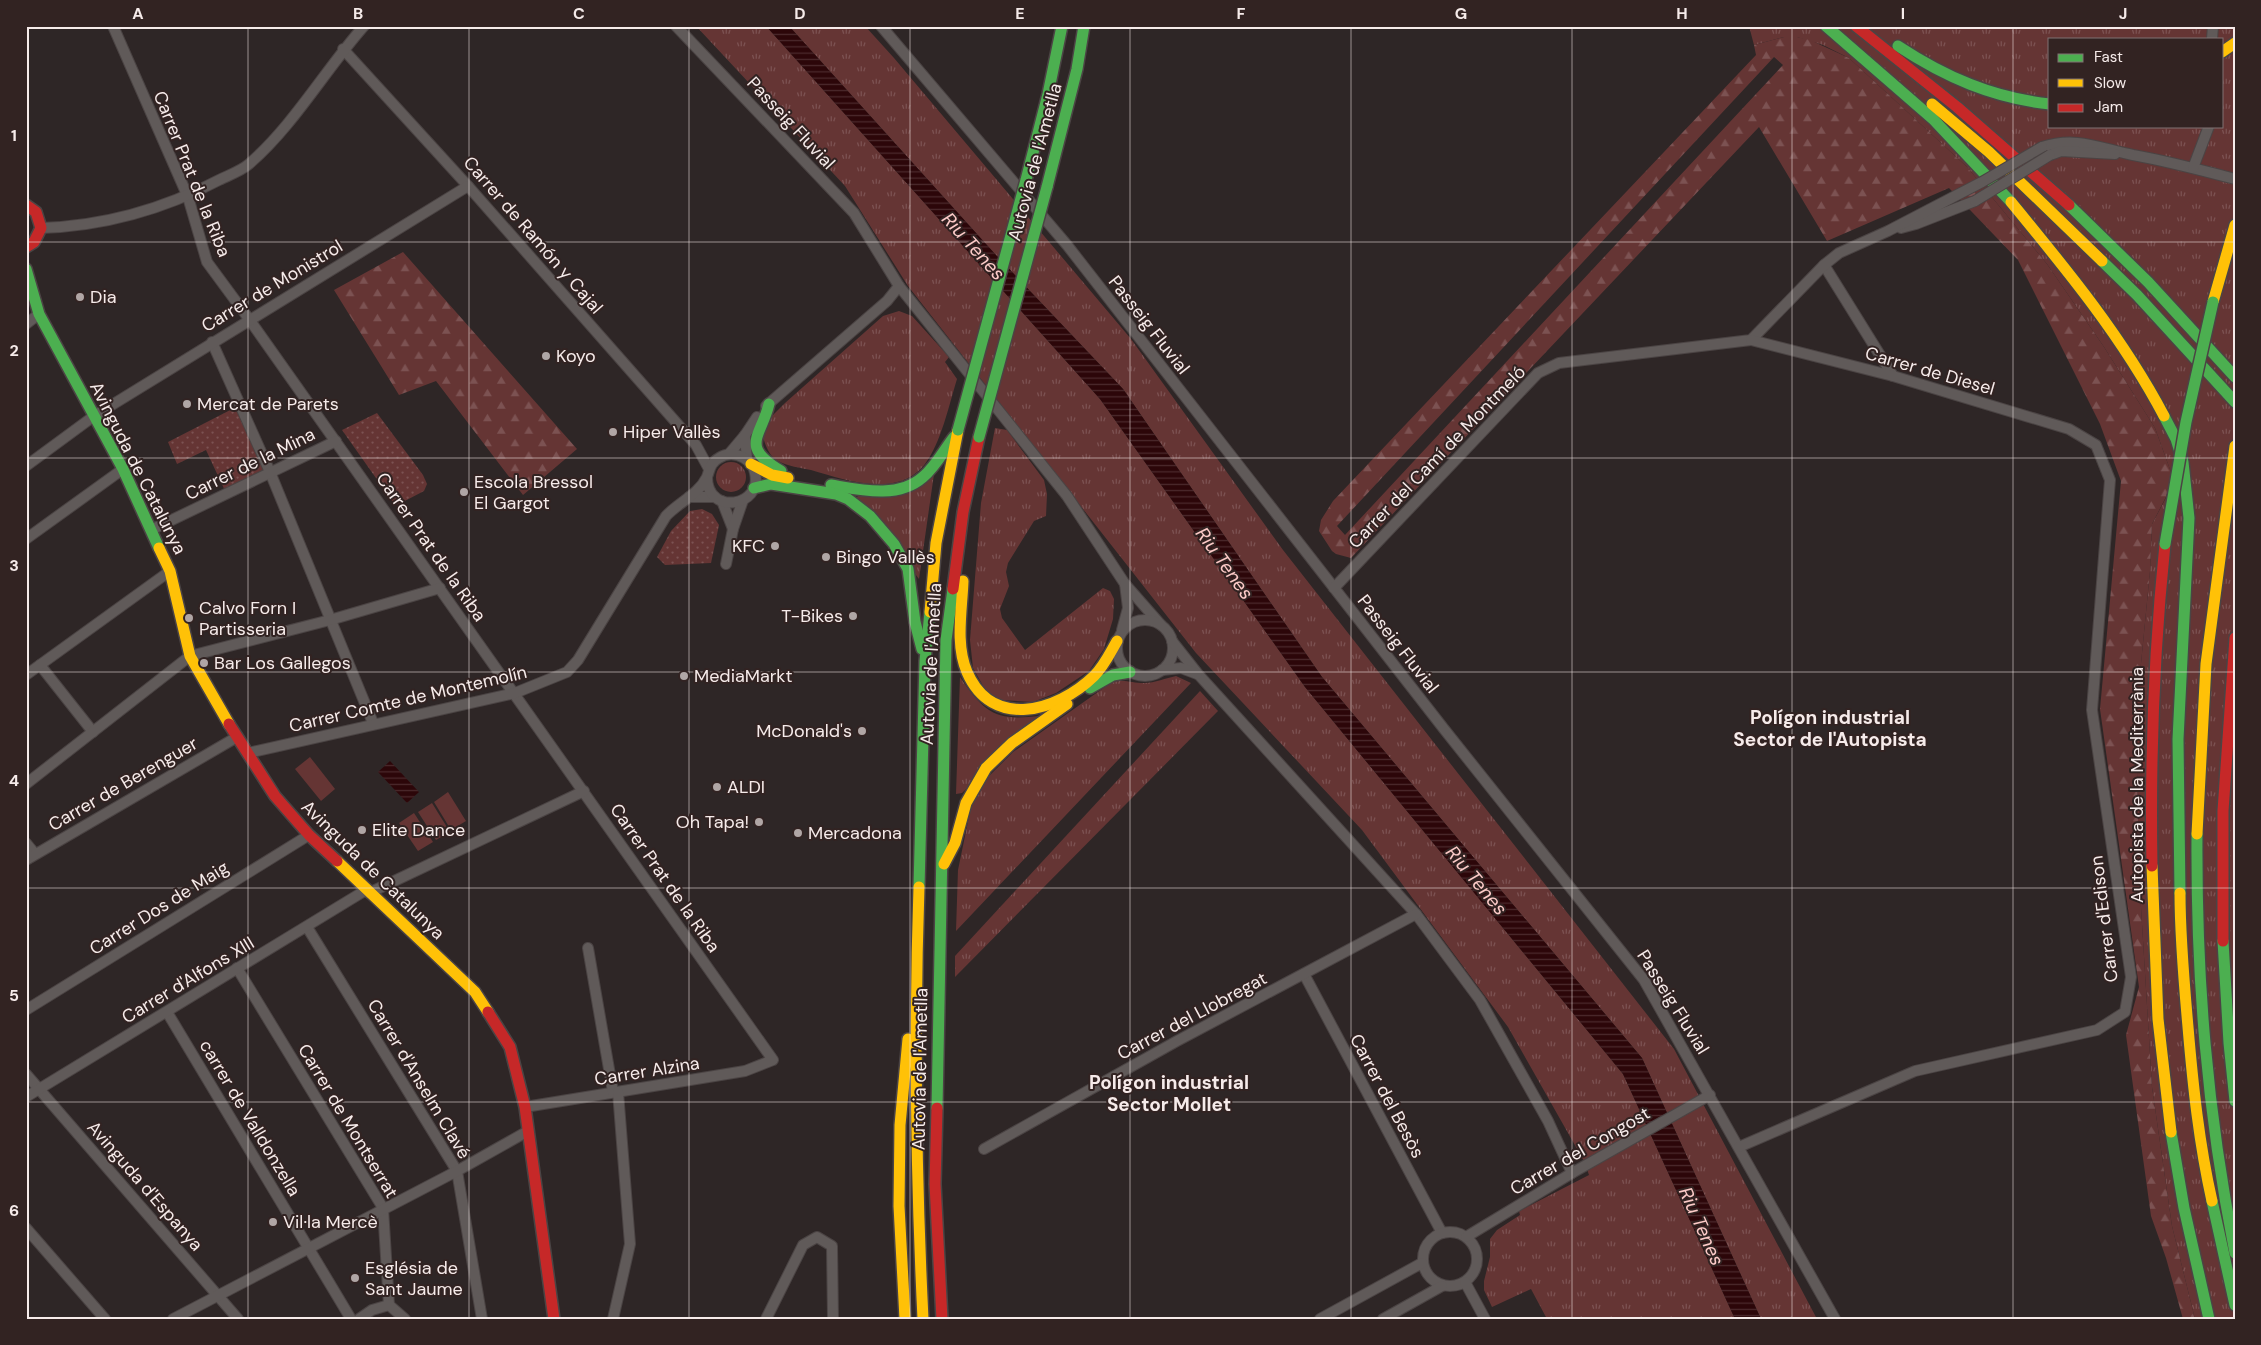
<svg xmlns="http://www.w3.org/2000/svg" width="2261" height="1345" viewBox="0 0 2261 1345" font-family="'DM Sans',sans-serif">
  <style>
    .grass { fill: url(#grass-tufts); fill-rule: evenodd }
    .forest { fill: url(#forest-firs); fill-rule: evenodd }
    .park { fill: url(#park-dots) }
    .pitch { fill: #653534 }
    .water { fill: url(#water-rules) }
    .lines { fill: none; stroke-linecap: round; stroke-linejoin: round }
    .street-casing { stroke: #4b4444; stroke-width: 12 }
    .fast-casing { stroke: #4b4444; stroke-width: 14 }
    .slow-casing { stroke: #4b4444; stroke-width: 14 }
    .jam-casing { stroke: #4b4444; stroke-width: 14 }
    .street { stroke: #605a59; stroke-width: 10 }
    .fast { stroke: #4caf50; stroke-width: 11 }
    .slow { stroke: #ffc107; stroke-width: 11 }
    .jam { stroke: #c62828; stroke-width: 11 }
    .street-bridge-casing { stroke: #4b4444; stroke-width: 12; stroke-linecap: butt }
    .fast-bridge-casing { stroke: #4b4444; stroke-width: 14; stroke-linecap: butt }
    .street-bridge { stroke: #605a59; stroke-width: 10 }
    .fast-bridge { stroke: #4caf50; stroke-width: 11 }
    .grid { fill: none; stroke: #f6ebea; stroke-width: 1; stroke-opacity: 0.55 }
    .poi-dot { fill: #b0a6a5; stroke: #322322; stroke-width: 2 }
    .labels { text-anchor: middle; stroke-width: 4; stroke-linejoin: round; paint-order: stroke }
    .street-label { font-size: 18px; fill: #f6ebea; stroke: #322322 }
    .poi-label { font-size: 18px; fill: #f6ebea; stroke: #322322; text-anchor: start }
    .water-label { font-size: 19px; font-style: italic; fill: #fdcbc8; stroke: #322322 }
    .neighbourhood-label { font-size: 19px; font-weight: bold; fill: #f6ebea; stroke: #322322 }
    .neatline { fill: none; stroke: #f6ebea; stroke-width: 2 }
    .grid-label { font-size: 16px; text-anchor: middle; font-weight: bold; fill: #f6ebea }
  </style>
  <defs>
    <pattern id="grass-tufts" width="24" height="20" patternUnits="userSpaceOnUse" patternTransform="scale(1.25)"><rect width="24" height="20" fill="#653534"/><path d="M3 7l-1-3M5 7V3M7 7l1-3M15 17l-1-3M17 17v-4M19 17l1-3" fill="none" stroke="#7c5252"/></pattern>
    <pattern id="forest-firs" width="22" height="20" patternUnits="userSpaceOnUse" patternTransform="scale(1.25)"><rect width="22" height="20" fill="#653534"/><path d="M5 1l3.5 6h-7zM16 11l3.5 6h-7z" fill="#7c5252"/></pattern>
    <pattern id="park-dots" width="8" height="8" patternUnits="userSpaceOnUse" patternTransform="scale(1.25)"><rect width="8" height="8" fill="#653534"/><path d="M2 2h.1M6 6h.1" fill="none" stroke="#7c5252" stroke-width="1.8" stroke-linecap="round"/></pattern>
    <pattern id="water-rules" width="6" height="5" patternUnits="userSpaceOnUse" patternTransform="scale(1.25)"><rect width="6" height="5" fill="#2c0609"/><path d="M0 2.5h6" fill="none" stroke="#4b2a2d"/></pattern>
  </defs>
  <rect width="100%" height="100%" fill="#2e2626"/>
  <g class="grass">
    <polygon points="696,26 766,26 1100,399 1305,687 1623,1074 1735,1319 1547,1319 1531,1289 1492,1307 1484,1290 1484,1281 1490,1257 1490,1239 1497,1230 1520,1215 1519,1211 1589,1175 1585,1163 1508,1027 1362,830 1196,653 908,286 845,186"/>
    <polygon points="789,26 865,26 894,58 1131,339 1283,550 1674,1049 1817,1319 1761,1319 1642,1058 1322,677 1123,389 995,254"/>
    <path d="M1749,26H2235V1319H2195L2172,1226L2152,1087L2139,875L2136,715L2150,571L2152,524L2169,492L2172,475L2155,428L2104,347L2047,264L1967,167L1849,58L1823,45L1797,37H1784L1754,45ZM2050,39H2222V126H2050Z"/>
    <path d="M899,311L912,316L949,357L945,362L957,379C949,405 941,443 925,464C898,499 845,480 811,470C801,468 787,466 778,461C767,456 764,439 760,428L785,403L883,316Z"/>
    <polygon points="995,428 1007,430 1044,480 1047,494 1046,516 1034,521 1008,563 1006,572 1009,586 1000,609 1002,618 1025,650 1103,588 1110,591 1114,599 1113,619 1104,649 1089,671 1056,693 1033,702 999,700 986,691 973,668 970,640 981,503"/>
    <circle cx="731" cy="477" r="15"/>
    <polygon points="934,474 919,579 856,497"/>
    <path d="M1176,676L1191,683L956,931L958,870L971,807L989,776L1013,752L1112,682C1125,679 1132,683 1144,683C1155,683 1166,678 1176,676Z"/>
    <path d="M960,677C985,714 996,721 1040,716L962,793L956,794Z"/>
    <polygon points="1200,691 1218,711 955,977 955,956"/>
  </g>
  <g class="forest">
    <path d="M1784,37H1797L1810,40L1849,58L1967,167L2047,264L2104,347L2155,428L2172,475L2166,497L2152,524L2150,571L2136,715L2139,875L2152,1087L2172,1226L2195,1319H2183L2166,1258L2151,1216L2126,1035L2139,987L2100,709L2121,481L2100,424L2018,260L1949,188L1827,241L1759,127L1351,558L1336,554L1332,551L1319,531L1321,520L1333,501L1756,55L1754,45ZM1774,57L1783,65L1345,535L1337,526Z"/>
    <polygon points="403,252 577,449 523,495 436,381 399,395 334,290"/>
  </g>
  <g class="park">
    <polygon points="240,405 270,472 226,493 206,450 177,464 168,442"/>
    <polygon points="377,413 423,475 427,484 424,491 399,504 395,505 342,430"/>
    <polygon points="702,509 712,514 719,525 711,563 665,565 657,557 671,531 690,511"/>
  </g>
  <g class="pitch">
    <polygon points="310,757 335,789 321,801 295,769"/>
    <polygon points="448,792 466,821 451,830 434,802"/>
    <polygon points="432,803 450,832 436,840 418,812"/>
    <polygon points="414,813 433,842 418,851 399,823"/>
  </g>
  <g class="water">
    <polygon points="766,26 789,26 995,254 1123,389 1322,677 1642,1058 1761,1319 1735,1319 1623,1074 1305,687 1100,399"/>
    <polygon points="390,761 419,792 407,803 378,772"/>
  </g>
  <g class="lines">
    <g class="street-casing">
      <g id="street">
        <polyline points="113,26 188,197 207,262 249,319 773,1060 745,1071 525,1107"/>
        <polyline points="676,26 854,213 899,286 1067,496 1125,584 1161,625"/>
        <polyline points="881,26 1067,245 1444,729 1644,980 1835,1319"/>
        <polyline points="2212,39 2213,26"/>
        <polyline points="343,49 468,186 696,445 709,469"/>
        <path d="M2042,147C2076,136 2099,148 2133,155C2167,161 2201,170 2235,179"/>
        <polyline points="2050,155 2061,151 2115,154"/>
        <polyline points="2193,168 2209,126"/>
        <path d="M41,228C103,226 164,209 219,180C229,175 241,171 249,164C294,125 325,70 364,26"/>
        <polyline points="1901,228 1916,224 1975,201"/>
        <polyline points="1824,265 1893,376"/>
        <polyline points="26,324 39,314"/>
        <polyline points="212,342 270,472 373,723"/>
        <polyline points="766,406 887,301 899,286"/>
        <polyline points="745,435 747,460"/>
        <polyline points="729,454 745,435 757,417"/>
        <polyline points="26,466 94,416 468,186"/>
        <polyline points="689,497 715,497"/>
        <polyline points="722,501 733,529"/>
        <polyline points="151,530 336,441"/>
        <polyline points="26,539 123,469"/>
        <polyline points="726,564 733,529 743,500"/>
        <polyline points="1334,588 1538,373 1559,363 1751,340 1824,265 1839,253 1888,231 1982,182"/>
        <circle cx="1145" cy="648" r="28"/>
        <polyline points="1122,630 1128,608 1125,584"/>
        <polyline points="1172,641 1198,674 1416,914 1480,1000 1548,1121 1572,1173"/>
        <polyline points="40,665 93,732"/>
        <polyline points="1162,670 1181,668 1197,674"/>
        <polyline points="26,675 170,571"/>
        <path d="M248,753L515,693L567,672L578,660L666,516C678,503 699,494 707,477C710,469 710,463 719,458C726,453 736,453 744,458C749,461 754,467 755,473C763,507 707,516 707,477"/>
        <polyline points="26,784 190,656 330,620 440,588"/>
        <polyline points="26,843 35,854"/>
        <polyline points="26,860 237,737"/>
        <polyline points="369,893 584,791"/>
        <polyline points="307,927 457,1171 482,1319"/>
        <polyline points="588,948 613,1092"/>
        <polyline points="237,968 383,1208 389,1305"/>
        <polyline points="1304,974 1442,1233"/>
        <polyline points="26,1010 309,835"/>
        <polyline points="167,1012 351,1319"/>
        <polyline points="26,1074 238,1319"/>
        <polyline points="26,1097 366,890"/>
        <polyline points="1739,1147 1915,1071 2097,1030 2125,1012 2131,977 2092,710 2110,480 2096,445 2069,429 1893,376 1751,340"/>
        <polyline points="984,1149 1177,1041 1416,914"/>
        <polyline points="26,1228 105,1319"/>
        <circle cx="1450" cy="1259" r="27"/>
        <polyline points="1466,1237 1572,1173 1710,1095"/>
        <polyline points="1465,1282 1485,1319"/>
        <polyline points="173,1319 457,1171 528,1131"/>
        <polyline points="359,1319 372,1310 389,1305 405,1319"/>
        <polyline points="613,1319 630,1244 618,1092"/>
        <polyline points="766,1319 803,1245 817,1237 832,1246 833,1319"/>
        <polyline points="1320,1319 1422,1263"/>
        <polyline points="1383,1319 1442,1286"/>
      </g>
    </g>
    <g class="fast-casing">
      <g id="fast">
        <polyline points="1826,26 1933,119 2011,202"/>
        <path d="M1898,46C1945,77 1993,98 2050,104"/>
        <polyline points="1026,180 1048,94 1062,26"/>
        <polyline points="1047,187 1077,69 1084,26"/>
        <polyline points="2069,205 2148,282 2235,377"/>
        <polyline points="2102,261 2137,295 2235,402"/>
        <polyline points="26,269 39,314 123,469 159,548"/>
        <path d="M769,404C761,437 739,446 781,471"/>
        <polyline points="2164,416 2176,439 2183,462 2189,518 2178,739 2180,893"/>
        <path d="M831,485C861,490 898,499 923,477C936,466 944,450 954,437"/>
        <polyline points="754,488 771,484 836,494 848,499 870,516 894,544 908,569 915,622 922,649"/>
        <polyline points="1090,688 1113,675 1130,672"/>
        <path d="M2197,834C2196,978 2207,1111 2235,1253"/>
        <polyline points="919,887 925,661 930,612"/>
        <polyline points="2223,941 2229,1043 2235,1101"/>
        <polyline points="937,1108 946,640 953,589"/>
        <polyline points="2171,1132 2184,1208 2209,1319"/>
        <polyline points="2212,1201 2235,1305"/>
      </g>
    </g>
    <g class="slow-casing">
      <g id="slow">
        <polyline points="2222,52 2235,43"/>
        <polyline points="1932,104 1989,152 2102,261"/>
        <path d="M2011,202C2067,270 2123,338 2164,416"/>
        <polyline points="2213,302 2235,225"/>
        <polyline points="751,464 772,475 788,478"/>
        <polyline points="159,548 170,571 190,656 229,724"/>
        <path d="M963,581C962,610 955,644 967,672C992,730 1057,712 1094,676C1104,666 1110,653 1117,641"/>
        <polyline points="930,612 936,543 958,430"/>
        <polyline points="2197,834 2206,664 2235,446"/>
        <polyline points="337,861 475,992 488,1012"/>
        <polyline points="944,864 955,843 966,803 986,768 1012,743 1067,704"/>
        <polyline points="2152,866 2158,1019 2171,1132"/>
        <path d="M919,887C914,1031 916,1176 923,1319"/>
        <path d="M2180,893C2180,938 2184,982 2188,1027C2193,1086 2199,1143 2212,1201"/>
        <polyline points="905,1319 899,1206 900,1125 908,1039"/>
      </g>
    </g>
    <g class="jam-casing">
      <g id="jam">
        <polyline points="1856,26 1957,107 2069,205"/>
        <polyline points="26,205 36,212 41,228 34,242 26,247"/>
        <polyline points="953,589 963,512 979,437"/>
        <polyline points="229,724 275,796 309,835 337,861"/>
        <path d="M2152,866C2150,758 2154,651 2165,544"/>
        <polyline points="2223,941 2223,811 2235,638"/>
        <polyline points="488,1012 510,1047 525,1107 554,1319"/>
        <polyline points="937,1108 935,1184 942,1319"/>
      </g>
    </g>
    <use href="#street" class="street"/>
    <use href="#fast" class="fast"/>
    <use href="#slow" class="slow"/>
    <use href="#jam" class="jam"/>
    <g class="street-bridge-casing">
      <g id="street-bridge">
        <polyline points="1982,182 2042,147"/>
        <polyline points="1975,201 2050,155"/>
      </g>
    </g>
    <g class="fast-bridge-casing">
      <g id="fast-bridge">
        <polyline points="958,430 1026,180"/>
        <polyline points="979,437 1047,187"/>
        <polyline points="2165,544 2186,422 2213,302"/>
      </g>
    </g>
    <use href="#street-bridge" class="street-bridge"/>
    <use href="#fast-bridge" class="fast-bridge"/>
  </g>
  <path class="grid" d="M248,26V1319M469,26V1319M689,26V1319M910,26V1319M1130,26V1319M1351,26V1319M1572,26V1319M1792,26V1319M2013,26V1319M26,242H2235M26,458H2235M26,672H2235M26,888H2235M26,1102H2235"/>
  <g class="poi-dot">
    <circle cx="80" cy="297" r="5"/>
    <circle cx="546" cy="356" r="5"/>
    <circle cx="187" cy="404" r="5"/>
    <circle cx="613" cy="432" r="5"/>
    <circle cx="464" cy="492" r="5"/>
    <circle cx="775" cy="546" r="5"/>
    <circle cx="826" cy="557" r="5"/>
    <circle cx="853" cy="616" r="5"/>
    <circle cx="189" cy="618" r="5"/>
    <circle cx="204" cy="663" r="5"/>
    <circle cx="684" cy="676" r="5"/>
    <circle cx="862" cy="731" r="5"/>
    <circle cx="717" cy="787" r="5"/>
    <circle cx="759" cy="822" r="5"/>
    <circle cx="362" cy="830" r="5"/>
    <circle cx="798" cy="833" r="5"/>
    <circle cx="273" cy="1222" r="5"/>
    <circle cx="355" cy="1278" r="5"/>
  </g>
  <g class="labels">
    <g class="street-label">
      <text transform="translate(791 123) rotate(47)" y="6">Passeig Fluvial</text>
      <text transform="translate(1035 162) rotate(-75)" y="6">Autovia de l'Ametlla</text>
      <text transform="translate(192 174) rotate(68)" y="6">Carrer Prat de la Riba</text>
      <text transform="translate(533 235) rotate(49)" y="6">Carrer de Ramón y Cajal</text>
      <text transform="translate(272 286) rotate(-31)" y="6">Carrer de Monistrol</text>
      <text transform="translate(1149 325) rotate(52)" y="6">Passeig Fluvial</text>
      <text transform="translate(1930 371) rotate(16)" y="6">Carrer de Diesel</text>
      <text transform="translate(1437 457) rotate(-46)" y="6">Carrer del Camí de Montmeló</text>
      <text transform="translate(250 464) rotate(-26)" y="6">Carrer de la Mina</text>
      <text transform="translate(138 468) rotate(63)" y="6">Avinguda de Catalunya</text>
      <text transform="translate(431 547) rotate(55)" y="6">Carrer Prat de la Riba</text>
      <text transform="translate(1398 644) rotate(52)" y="6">Passeig Fluvial</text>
      <text transform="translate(931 664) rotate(-87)" y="6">Autovia de l'Ametlla</text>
      <text transform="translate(408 699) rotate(-13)" y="6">Carrer Comte de Montemolín</text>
      <text transform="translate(123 784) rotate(-30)" y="6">Carrer de Berenguer</text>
      <text transform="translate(2137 785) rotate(-90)" y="6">Autopista de la Mediterrània</text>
      <text transform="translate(373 870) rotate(44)" y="6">Avinguda de Catalunya</text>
      <text transform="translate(665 878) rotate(55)" y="6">Carrer Prat de la Riba</text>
      <text transform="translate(159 908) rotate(-32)" y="6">Carrer Dos de Maig</text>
      <text transform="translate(2104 919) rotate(-97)" y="6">Carrer d'Edison</text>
      <text transform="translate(188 980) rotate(-31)" y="6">Carrer d'Alfons XIII</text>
      <text transform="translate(1673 1002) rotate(58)" y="6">Passeig Fluvial</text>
      <text transform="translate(1192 1016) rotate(-28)" y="6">Carrer del Llobregat</text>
      <text transform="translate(920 1069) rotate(-89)" y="6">Autovia de l'Ametlla</text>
      <text transform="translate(647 1071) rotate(-9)" y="6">Carrer Alzina</text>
      <text transform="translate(419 1079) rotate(59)" y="6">Carrer d'Anselm Clavé</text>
      <text transform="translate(1387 1096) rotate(62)" y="6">Carrer del Besòs</text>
      <text transform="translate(250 1118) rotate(59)" y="6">carrer de Valldonzella</text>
      <text transform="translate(348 1121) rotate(59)" y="6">Carrer de Montserrat</text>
      <text transform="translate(1580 1151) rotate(-30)" y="6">Carrer del Congost</text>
      <text transform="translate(145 1186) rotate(49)" y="6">Avinguda d'Espanya</text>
    </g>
    <g class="poi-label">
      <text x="90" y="303">Dia</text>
      <text x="556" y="362">Koyo</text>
      <text x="197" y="410">Mercat de Parets</text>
      <text x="623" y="438">Hiper Vallès</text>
      <text x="474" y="488">Escola Bressol<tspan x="474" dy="21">El Gargot</tspan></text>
      <text x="765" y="552" text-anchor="end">KFC</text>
      <text x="836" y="563">Bingo Vallès</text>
      <text x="199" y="614">Calvo Forn I<tspan x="199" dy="21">Partisseria</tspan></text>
      <text x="843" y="622" text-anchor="end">T-Bikes</text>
      <text x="214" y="669">Bar Los Gallegos</text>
      <text x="694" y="682">MediaMarkt</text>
      <text x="852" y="737" text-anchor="end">McDonald's</text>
      <text x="727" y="793">ALDI</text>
      <text x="749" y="828" text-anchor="end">Oh Tapa!</text>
      <text x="372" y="836">Elite Dance</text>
      <text x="808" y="839">Mercadona</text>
      <text x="283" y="1228">Vil·la Mercè</text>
      <text x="365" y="1274">Església de<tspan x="365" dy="21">Sant Jaume</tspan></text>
    </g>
    <g class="water-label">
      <text transform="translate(974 246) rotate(48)" y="7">Riu Tenes</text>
      <text transform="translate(1225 563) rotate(54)" y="7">Riu Tenes</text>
      <text transform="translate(1477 880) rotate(50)" y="7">Riu Tenes</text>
      <text transform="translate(1702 1226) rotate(66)" y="7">Riu Tenes</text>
    </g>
    <g class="neighbourhood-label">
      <text x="1830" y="724">Polígon industrial<tspan x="1830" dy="22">Sector de l'Autopista</tspan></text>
      <text x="1169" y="1089">Polígon industrial<tspan x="1169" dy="22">Sector Mollet</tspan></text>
    </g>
  </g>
  <rect width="2261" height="1345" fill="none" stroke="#322322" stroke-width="55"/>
  <rect x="2048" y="38" width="175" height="90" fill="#322322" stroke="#807372"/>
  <rect x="2058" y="54" width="25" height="8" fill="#4caf50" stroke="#807372"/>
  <text x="2094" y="62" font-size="15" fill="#f6ebea">Fast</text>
  <rect x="2058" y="79" width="25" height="8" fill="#ffc107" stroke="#807372"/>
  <text x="2094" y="88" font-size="15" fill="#f6ebea">Slow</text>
  <rect x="2058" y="104" width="25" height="8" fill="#c62828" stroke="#807372"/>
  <text x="2094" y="112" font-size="15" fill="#f6ebea">Jam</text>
  <rect x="28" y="28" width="2206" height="1290" class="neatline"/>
  <g class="grid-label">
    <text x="138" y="19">A</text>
    <text x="358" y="19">B</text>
    <text x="579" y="19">C</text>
    <text x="800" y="19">D</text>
    <text x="1020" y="19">E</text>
    <text x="1241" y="19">F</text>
    <text x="1461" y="19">G</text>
    <text x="1682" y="19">H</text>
    <text x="1903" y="19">I</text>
    <text x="2123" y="19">J</text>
    <text x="14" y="141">1</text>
    <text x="14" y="356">2</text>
    <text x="14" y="571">3</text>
    <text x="14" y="786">4</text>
    <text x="14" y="1001">5</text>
    <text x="14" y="1216">6</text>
  </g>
</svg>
